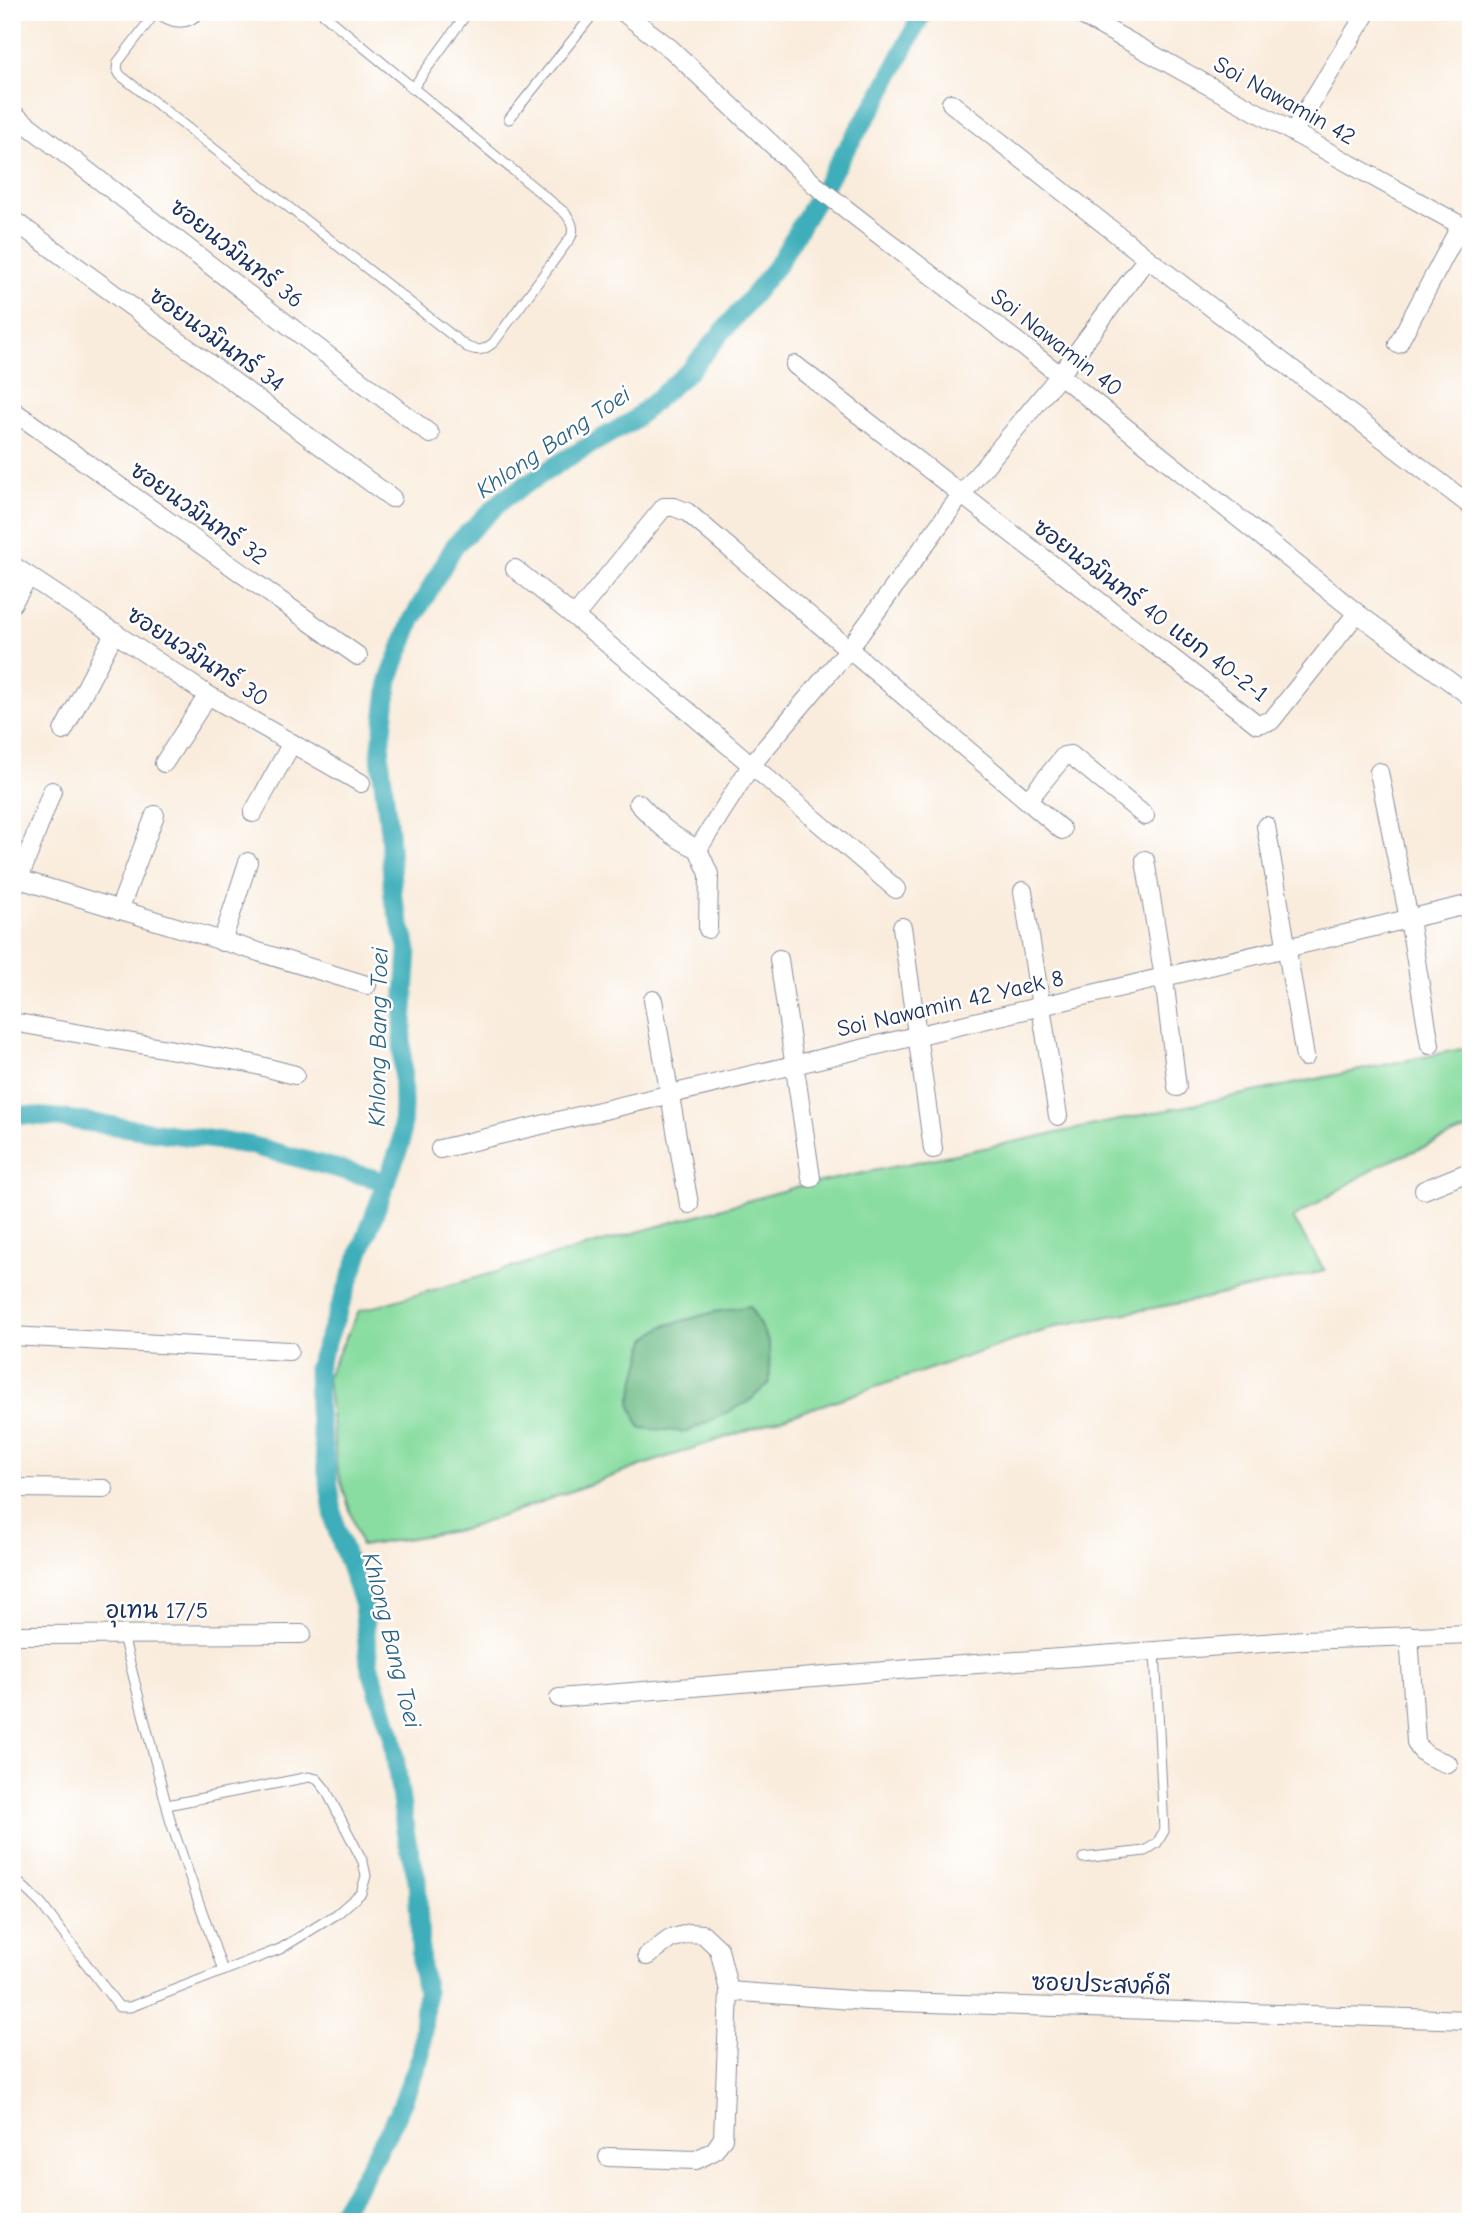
<svg xmlns="http://www.w3.org/2000/svg" width="1483" height="2234" viewBox="0 0 1483 2234" font-family="'Comic Neue','Playpen Sans Thai',sans-serif">
  <style>
    .green { fill: #89dda0; stroke: #52867f; stroke-width: 2 }
    .forest { fill: #6ebc86; stroke: #447672; stroke-width: 2 }
    .lines { fill: none; stroke-linecap: round; stroke-linejoin: round }
    .canal { stroke: #3eaeba; stroke-width: 19 }
    .lane-casing { stroke: #8a8e9d; stroke-width: 11 }
    .street-casing { stroke: #8a8e9d; stroke-width: 20 }
    .lane { stroke: #fff; stroke-width: 9 }
    .street { stroke: #fff; stroke-width: 18 }
    .labels { text-anchor: middle; stroke-width: 5; stroke-linejoin: round; paint-order: stroke }
    .street-label { font-size: 23px; fill: #1b2f5e; stroke: #fff }
    .water-label { font-size: 24px; font-style: italic; fill: #296283; stroke: #fff }
  </style>
  <rect width="100%" height="100%" fill="#fff"/>
  <filter id="ink" filterUnits="userSpaceOnUse"><feTurbulence type="fractalNoise" baseFrequency=".0143" numOctaves="2"/><feDisplacementMap in="SourceGraphic" scale="14" xChannelSelector="R" yChannelSelector="G"/><feConvolveMatrix kernelMatrix="1 2 1 2 8 2 1 2 1" color-interpolation-filters="sRGB"/></filter>
  <filter id="wash" filterUnits="userSpaceOnUse"><feTurbulence type="fractalNoise" baseFrequency=".00686" numOctaves="4" result="noise"/><feDisplacementMap in="SourceGraphic" scale="28" xChannelSelector="R" yChannelSelector="G"/><feGaussianBlur stdDeviation="1.57" result="paint"/><feColorMatrix in="noise" values="0 0 0 0 0 0 0 0 0 0 0 0 0 0 0 0 0 1.4 0 .05"/><feComposite in="paint" operator="in"/></filter>
  <g filter="url(#wash)">
    <rect width="100%" height="100%" fill="#f9ecdc"/>
    <polygon class="green" points="1471,1047 1471,1128 1380,1165 1293,1218 1325,1271 1197,1300 1061,1325 649,1463 466,1529 361,1546 337,1469 327,1376 359,1311 796,1187"/>
    <polygon class="forest" points="750,1306 769,1343 770,1382 748,1402 687,1432 640,1428 630,1403 646,1339 664,1326 714,1312"/>
    <g class="lines">
      <g class="canal">
        <polyline points="12,1114 58,1118 249,1145 387,1182"/>
        <polyline points="334,2222 361,2180 398,2114 421,2055 426,1992 421,1967 417,1879 406,1836 392,1735 369,1664 363,1605 335,1525 318,1412 317,1368 401,1143 403,1107 402,1039 408,950 393,898 389,831 380,756 389,680 412,620 455,545 505,498 564,460 632,421 690,370 741,310 778,264 848,146 879,98 923,12"/>
      </g>
    </g>
  </g>
  <g filter="url(#ink)">
    <g class="lines">
      <g class="lane-casing">
        <g id="lane">
          <path d="M156,12L118,62L117,69L120,75L467,347C479,352 485,350 494,342L571,237C575,228 571,220 565,213L321,12"/>
          <path d="M157,12C170,24 188,27 200,12"/>
          <polyline points="412,89 468,12"/>
          <polyline points="509,119 595,12"/>
          <polyline points="123,1636 171,1823 223,1971"/>
          <polyline points="1083,1858 1145,1851 1157,1843 1164,1831 1155,1651"/>
          <polyline points="12,1876 41,1904 119,2007 130,2007 280,1949 337,1914 361,1893 366,1876 363,1862 326,1790 317,1779 309,1777 167,1805"/>
        </g>
      </g>
      <g class="street-casing">
        <g id="street">
          <polyline points="623,12 671,49 815,185 1060,375 1357,613 1471,697"/>
          <polyline points="1076,12 1471,231"/>
          <polyline points="951,103 1147,258 1471,506"/>
          <polyline points="12,113 430,434"/>
          <polyline points="1293,132 1367,12"/>
          <polyline points="12,219 392,498"/>
          <polyline points="1398,344 1461,225"/>
          <polyline points="795,365 1257,724 1271,721 1357,613"/>
          <polyline points="12,410 358,656"/>
          <polyline points="12,565 208,695 361,783"/>
          <path d="M515,569C645,672 770,781 896,889"/>
          <polyline points="12,604 29,576"/>
          <polyline points="575,616 664,507 674,507 687,512 1062,830"/>
          <polyline points="63,731 115,632"/>
          <polyline points="164,763 208,695"/>
          <polyline points="1379,772 1409,919 1430,1045"/>
          <polyline points="1028,800 1064,756 1071,755 1145,816"/>
          <path d="M638,803C659,825 670,836 698,849L709,874L708,929"/>
          <polyline points="253,813 292,743"/>
          <polyline points="1266,826 1305,1057"/>
          <polyline points="698,849 752,764 849,649 961,495 1060,375 1147,258"/>
          <polyline points="1145,860 1164,978 1177,1087"/>
          <polyline points="12,877 367,985"/>
          <polyline points="19,879 52,791"/>
          <polyline points="1023,891 1058,1116"/>
          <polyline points="119,910 155,815"/>
          <polyline points="902,927 933,1149"/>
          <polyline points="222,942 248,862"/>
          <polyline points="779,959 811,1178"/>
          <polyline points="653,1000 689,1204"/>
          <polyline points="12,1022 249,1063 295,1075"/>
          <polyline points="440,1149 1471,904"/>
          <polyline points="1424,1190 1471,1171"/>
          <polyline points="12,1336 289,1351"/>
          <polyline points="12,1488 104,1489"/>
          <polyline points="12,1635 302,1634"/>
          <path d="M1409,1635L1416,1742C1422,1756 1433,1758 1448,1764"/>
          <polyline points="559,1698 922,1668 1304,1640 1471,1634"/>
          <polyline points="729,1991 865,2001 1471,2020"/>
          <polyline points="608,2157 696,2160 714,2151 723,2138 729,1991 719,1949 703,1934 690,1933 670,1939 647,1956"/>
        </g>
      </g>
      <use href="#lane" class="lane"/>
      <use href="#street" class="street"/>
    </g>
  </g>
  <g class="labels">
    <g class="street-label">
      <text transform="translate(1285 100) rotate(29)" y="8">Soi Nawamin 42</text>
      <text transform="translate(237 253) rotate(38)" y="8">ซอยนวมินทร์ 36</text>
      <text transform="translate(217 339) rotate(36)" y="8">ซอยนวมินทร์ 34</text>
      <text transform="translate(1057 342) rotate(38)" y="8">Soi Nawamin 40</text>
      <text transform="translate(199 513) rotate(35)" y="8">ซอยนวมินทร์ 32</text>
      <text transform="translate(1151 610) rotate(37)" y="8">ซอยนวมินทร์ 40 แยก 40-2-1</text>
      <text transform="translate(198 656) rotate(33)" y="8">ซอยนวมินทร์ 30</text>
      <text transform="translate(950 1003) rotate(-13)" y="8">Soi Nawamin 42 Yaek 8</text>
      <text x="157" y="1618">อุเทน 17/5</text>
      <text transform="translate(1101 1984) rotate(2)" y="8">ซอยประสงค์ดี</text>
    </g>
    <g class="water-label">
      <text transform="translate(553 442) rotate(-34)" y="8">Khlong Bang Toei</text>
      <text transform="translate(378 1037) rotate(-89)" y="8">Khlong Bang Toei</text>
      <text transform="translate(392 1640) rotate(76)" y="8">Khlong Bang Toei</text>
    </g>
  </g>
  <rect width="1483" height="2234" fill="none" stroke="#fff" stroke-width="42"/>
</svg>
